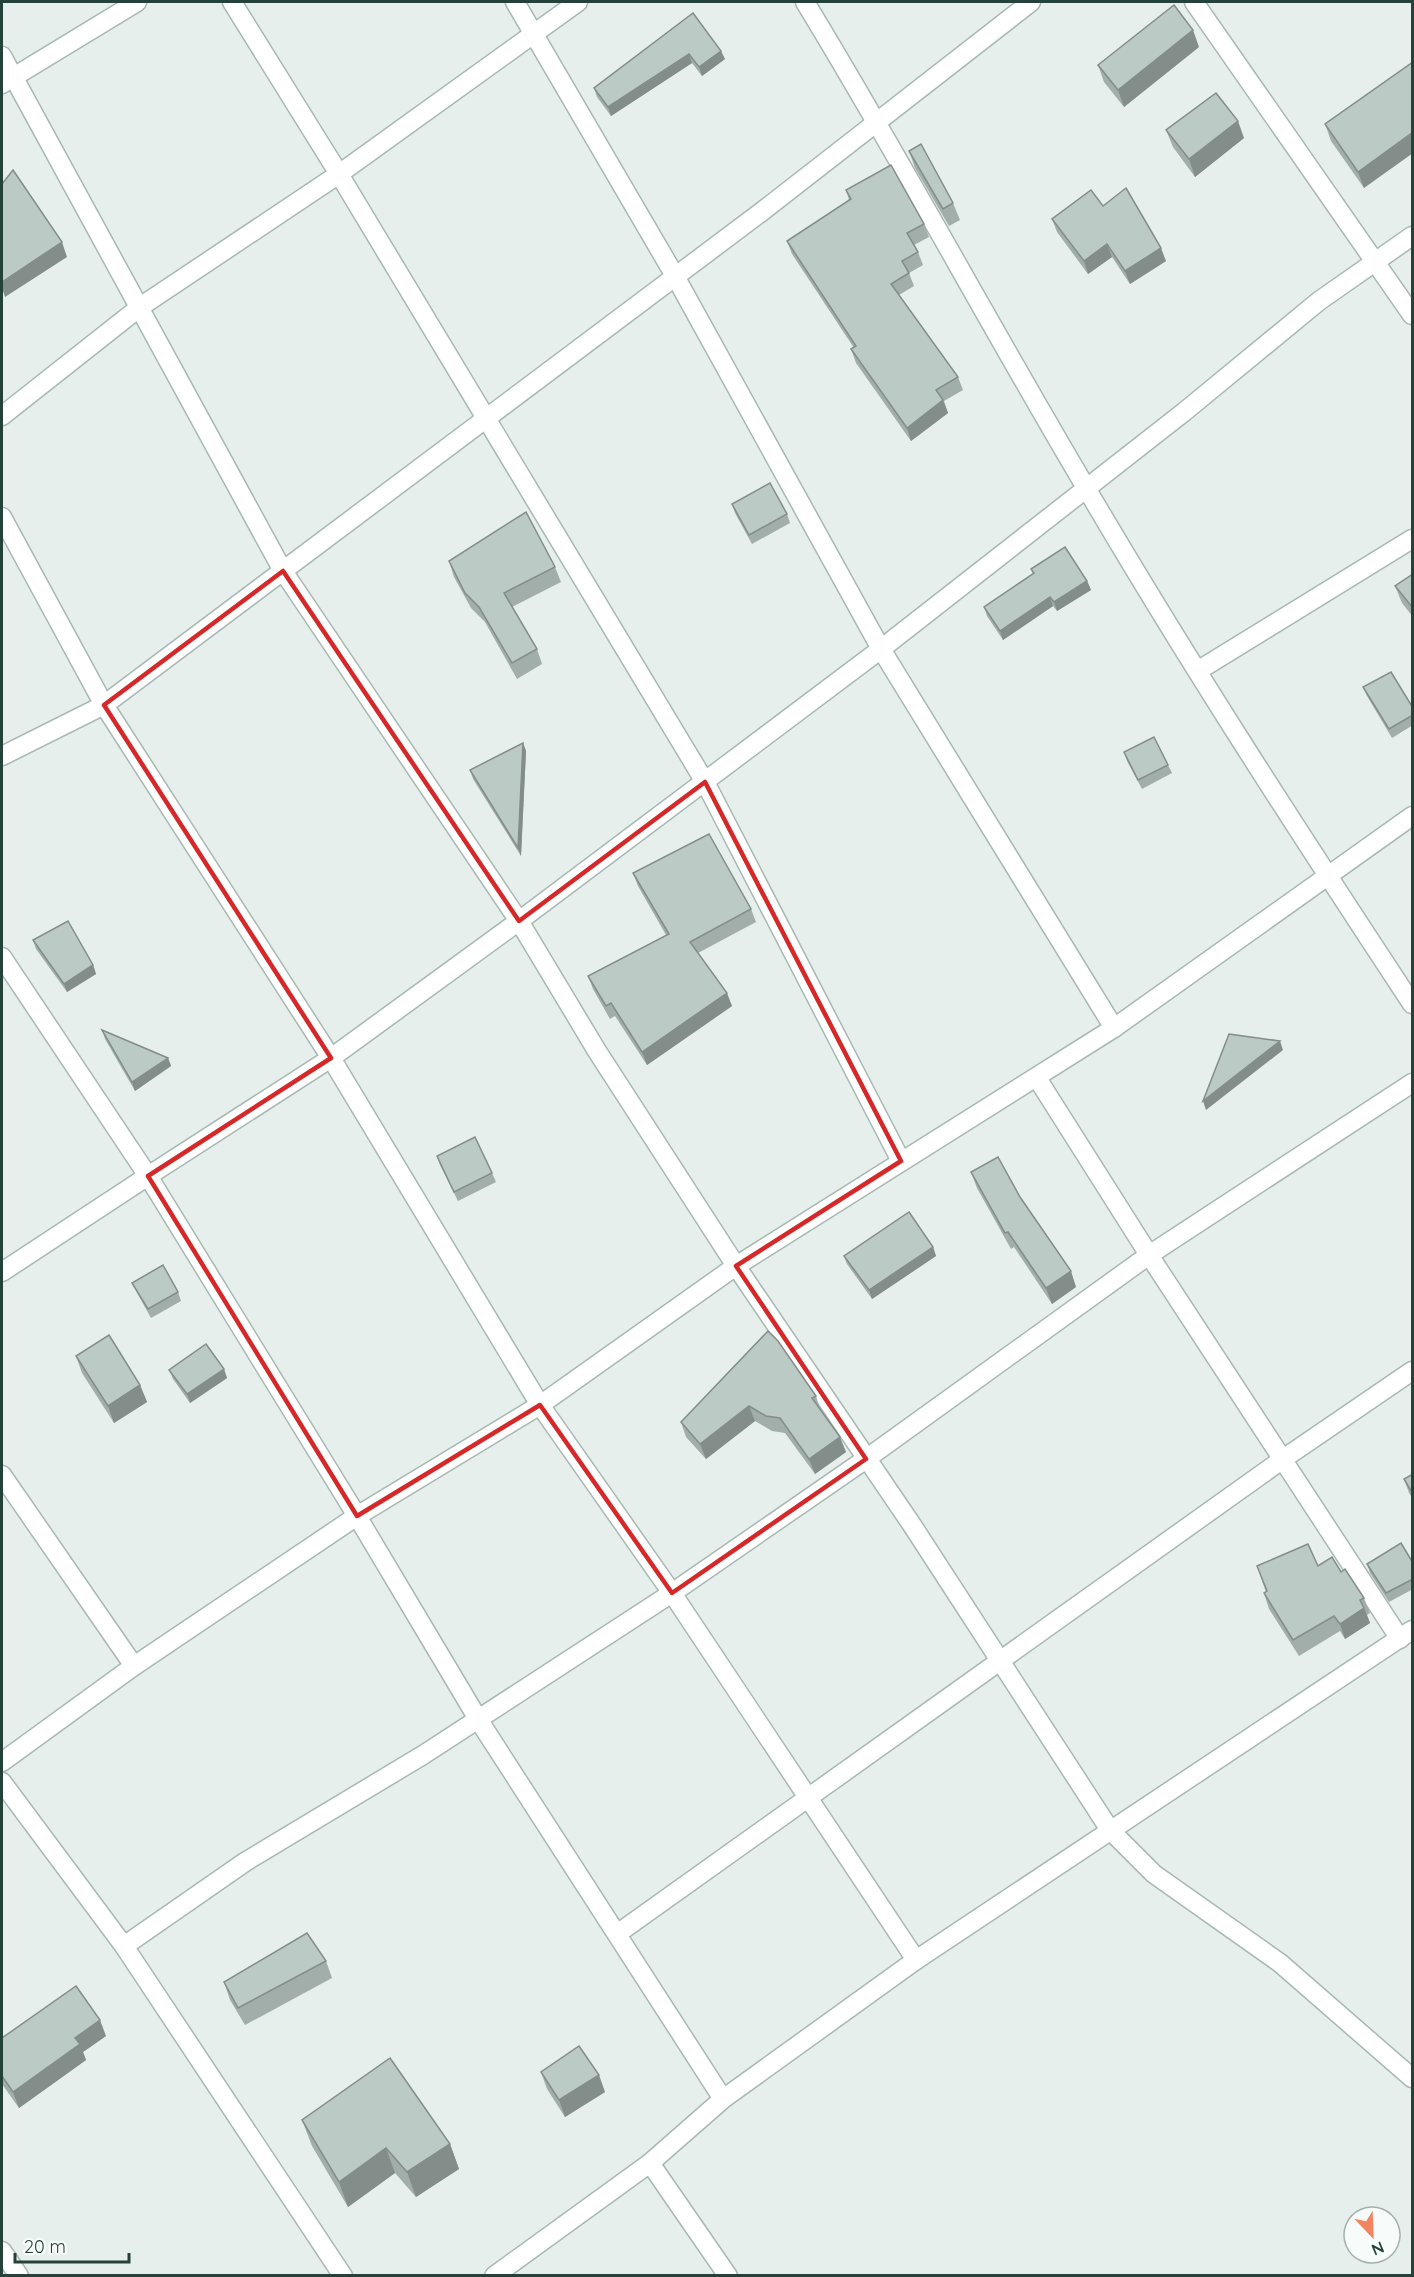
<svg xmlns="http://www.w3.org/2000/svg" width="1414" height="2277" viewBox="0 0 1414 2277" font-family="Quicksand,sans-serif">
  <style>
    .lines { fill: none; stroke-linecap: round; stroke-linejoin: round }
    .minor-casing { stroke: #a8b8b2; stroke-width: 21 }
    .minor { stroke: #fff; stroke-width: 18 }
    .wall { fill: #a1aea9 }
    .shaded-wall { fill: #838d89 }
    .building { fill: #bbcac4; stroke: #838d89; stroke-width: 1.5 }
    .marked { fill: none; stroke: #d62828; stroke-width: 4.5; stroke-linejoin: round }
  </style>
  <rect width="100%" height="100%" fill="#e6efeb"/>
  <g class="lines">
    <g class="minor-casing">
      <g id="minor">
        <polyline points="232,2 339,174 705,782 901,1161"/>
        <polyline points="515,2 675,276 881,649 1114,1028"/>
        <path d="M805,2C902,161 990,326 1085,486C1188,662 1300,834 1412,1004"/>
        <polyline points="1194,2 1412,315"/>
        <polyline points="2,56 283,571 519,921 597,1051 736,1266 912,1525 1110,1830 1154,1874 1280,1963 1412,2078"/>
        <polyline points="2,84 137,2"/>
        <polyline points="2,416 140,307 339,174 578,2"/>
        <polyline points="2,517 104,705 331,1058 540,1405 672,1593 866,1459 1149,1255 1412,1083"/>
        <polyline points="1199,670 1412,539"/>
        <polyline points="2,756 104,705 760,213 1031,2"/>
        <polyline points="2,957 148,1176 331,1058 519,921 881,649 1184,412 1319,301 1412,236"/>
        <polyline points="1037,1078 1149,1255 1400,1639"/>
        <polyline points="2,1272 148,1176 357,1516 540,1405 736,1266 1114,1028 1412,816"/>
        <polyline points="2,1475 134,1666"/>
        <polyline points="2,1762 134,1666 357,1516 478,1719 723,2099"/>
        <polyline points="2,1782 124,1946 343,2276"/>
        <polyline points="617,1934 1283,1459 1412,1371"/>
        <polyline points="124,1946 245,1862 423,1755 672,1593 916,1960"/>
        <polyline points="650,2163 728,2276"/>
        <polyline points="2,2251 19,2276"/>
        <polyline points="494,2276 650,2163 723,2099 916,1960 1412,1630"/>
      </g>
    </g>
    <use href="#minor" class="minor"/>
  </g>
  <g class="wall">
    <polygon points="693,13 725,59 702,76 692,63 611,116 597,97 594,88"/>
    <polygon points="1199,47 1124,107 1104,82 1098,65"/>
    <polygon points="1413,62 1364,188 1331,141 1325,124"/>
    <polygon points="1166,130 1244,138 1195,177 1173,147"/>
    <polygon points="909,151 953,203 960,220 949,226 915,168"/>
    <polygon points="846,190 924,224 929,237 914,245 918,252 923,265 909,273 914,286 899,295 958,377 963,390 944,401 948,413 911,441 856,363 851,349 854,348 792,254 787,241 849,200"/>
    <polygon points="1103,206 1166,261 1130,284 1112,257 1088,274 1057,232 1052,219"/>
    <polygon points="732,504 787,514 790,523 752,544 735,513"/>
    <polygon points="449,561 555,567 561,582 512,607 537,649 542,664 517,679 485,622 471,608 454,577"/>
    <polygon points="1031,569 1087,581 1091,590 1057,611 1053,606 1003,640 987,616 984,607 1033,574"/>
    <polygon points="1413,574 1413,617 1402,603 1395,586"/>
    <polygon points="1363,687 1413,708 1413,725 1392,738 1367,696"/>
    <polygon points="523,743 526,751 521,856 473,779 470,770"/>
    <polygon points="1124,752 1168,765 1172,773 1142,789 1127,761"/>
    <polygon points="633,873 751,909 756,922 698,953 732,1006 647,1065 615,1016 610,1019 593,989 588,976 666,935 638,886"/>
    <polygon points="33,940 93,965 96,974 67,992 36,949"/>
    <polygon points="102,1030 168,1058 171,1066 135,1091 105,1039"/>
    <polygon points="437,1156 492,1173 496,1182 458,1201 440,1165"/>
    <polygon points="971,1172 1076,1287 1052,1304 1014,1247 1011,1249 977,1188"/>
    <polygon points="933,1247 936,1256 872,1299 847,1264 844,1256"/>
    <polygon points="132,1283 178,1292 181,1301 151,1318 136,1291"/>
    <polygon points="768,1331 816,1396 820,1409 846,1452 815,1474 785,1433 772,1431 755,1421 706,1459 686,1437 681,1422"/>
    <polygon points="76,1356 140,1385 147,1402 114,1423 82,1373"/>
    <polygon points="224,1369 227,1378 190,1403 173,1379 169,1370"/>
    <polygon points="1413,1474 1413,1499 1409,1493 1404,1479"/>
    <polygon points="1413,1563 1413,1589 1389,1602 1370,1573 1367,1564"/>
    <polygon points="1257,1566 1318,1566 1341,1572 1364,1598 1370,1613 1367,1615 1370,1623 1345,1639 1340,1631 1299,1656 1269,1609 1264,1593 1266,1592"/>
    <polygon points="326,1961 332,1978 245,2025 230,2000 224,1982"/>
    <polygon points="106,2036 83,2052 86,2060 19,2108 2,2084 2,2038"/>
    <polygon points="541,2072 605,2092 565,2117 547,2089"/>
    <polygon points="302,2120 450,2144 459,2169 416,2197 395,2173 348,2207 312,2146"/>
  </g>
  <g class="shaded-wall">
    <polygon points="1193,30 1199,47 1124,107 1118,90"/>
    <polygon points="721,51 725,59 702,76 699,67"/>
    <polygon points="689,54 692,63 611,116 608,107"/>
    <polygon points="1238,121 1244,138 1195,177 1189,159"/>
    <polygon points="1413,132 1413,153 1364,188 1358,172"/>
    <polygon points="62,242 67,257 5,297 2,288 2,282"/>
    <polygon points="1107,244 1112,257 1088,274 1084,261"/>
    <polygon points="1161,248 1166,261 1130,284 1125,271"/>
    <polygon points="943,400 948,413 911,441 907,428"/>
    <polygon points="1087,581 1091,590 1057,611 1054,602"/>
    <polygon points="1050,597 1053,606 1003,640 1000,631"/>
    <polygon points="523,743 526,751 521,856 518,848"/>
    <polygon points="93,965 96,974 67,992 64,984"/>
    <polygon points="727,993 732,1006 647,1065 642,1052"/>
    <polygon points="1280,1041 1283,1050 1206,1110 1203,1101"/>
    <polygon points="168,1058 171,1066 135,1091 132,1082"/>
    <polygon points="933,1247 936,1256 872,1299 869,1290"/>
    <polygon points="1071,1271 1076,1287 1052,1304 1046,1288"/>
    <polygon points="224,1369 227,1378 190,1403 187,1394"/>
    <polygon points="140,1385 147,1402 114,1423 108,1406"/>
    <polygon points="749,1406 755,1421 706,1459 700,1444"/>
    <polygon points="840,1437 846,1452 815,1474 809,1459"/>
    <polygon points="1364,1608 1370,1623 1345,1639 1340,1624"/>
    <polygon points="100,2020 106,2036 83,2052 86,2060 19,2108 13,2092 75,2038"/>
    <polygon points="599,2075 605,2092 565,2117 559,2100"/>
    <polygon points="450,2144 459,2169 416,2197 407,2172"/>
    <polygon points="386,2148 395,2173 348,2207 339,2182"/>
  </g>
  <g class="building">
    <polygon points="1174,5 1193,30 1118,90 1098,65"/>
    <polygon points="693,13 721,51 699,67 689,54 608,107 594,88"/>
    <polygon points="1413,62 1413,132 1358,172 1325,124"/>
    <polygon points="1216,93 1238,121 1189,159 1166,130"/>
    <polygon points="921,144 953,203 943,209 909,151"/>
    <polygon points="891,165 924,224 907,233 918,252 902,261 909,273 891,284 958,377 936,390 943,400 907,428 851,349 856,346 787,241 851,199 846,190"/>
    <polygon points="13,170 62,242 2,282 2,184"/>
    <polygon points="1126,188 1161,248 1125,271 1107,244 1084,261 1052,219 1091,190 1103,206"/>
    <polygon points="770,483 787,514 749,535 732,504"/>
    <polygon points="526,512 555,567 504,593 537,649 512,663 479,607 465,593 449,561"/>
    <polygon points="1065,547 1087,581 1054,602 1050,597 1000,631 984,607 1034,573 1031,569"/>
    <polygon points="1413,574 1413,608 1395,586"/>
    <polygon points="1391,672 1413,708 1413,715 1389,729 1363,687"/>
    <polygon points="1154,737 1168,765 1138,780 1124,752"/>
    <polygon points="523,743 518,848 470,770"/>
    <polygon points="709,834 751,909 690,942 727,993 642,1052 611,1003 606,1006 588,976 669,934 633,873"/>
    <polygon points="68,921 93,965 64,984 33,940"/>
    <polygon points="102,1030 168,1058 132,1082"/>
    <polygon points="1229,1034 1280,1041 1203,1101"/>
    <polygon points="475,1137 492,1173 454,1192 437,1156"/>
    <polygon points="998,1157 1020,1197 1071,1271 1046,1288 1008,1232 1005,1233 971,1172"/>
    <polygon points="909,1212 933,1247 869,1290 844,1256"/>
    <polygon points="163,1265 178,1292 148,1309 132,1283"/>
    <polygon points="768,1331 778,1341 816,1396 812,1398 840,1437 809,1459 780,1418 766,1416 749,1406 700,1444 681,1422"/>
    <polygon points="109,1335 140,1385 108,1406 76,1356"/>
    <polygon points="206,1344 224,1369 187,1394 169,1370"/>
    <polygon points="1413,1474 1413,1494 1404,1479"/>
    <polygon points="1401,1543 1413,1563 1413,1579 1386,1593 1367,1564"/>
    <polygon points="1308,1544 1318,1566 1332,1557 1341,1572 1345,1569 1364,1598 1360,1600 1364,1608 1340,1624 1334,1616 1293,1640 1264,1593 1267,1591 1257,1566"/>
    <polygon points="307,1933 326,1961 238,2008 224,1982"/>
    <polygon points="76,1986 100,2020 75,2038 80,2044 13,2092 2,2076 2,2038"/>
    <polygon points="579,2046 599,2075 559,2100 541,2072"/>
    <polygon points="390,2058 450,2144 407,2172 386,2148 339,2182 302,2120"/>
  </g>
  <path class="marked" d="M283,571L519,921L705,782L901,1161L736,1266L866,1459L672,1593L540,1405L357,1516L148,1176L331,1058L104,705Z"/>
  <rect width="1414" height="2277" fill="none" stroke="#24423a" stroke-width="6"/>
  <g transform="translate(1372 2235) rotate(157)"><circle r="28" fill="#f7fbf9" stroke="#a3b1ad" stroke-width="1.5"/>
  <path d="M0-4.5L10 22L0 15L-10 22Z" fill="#f4845f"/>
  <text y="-9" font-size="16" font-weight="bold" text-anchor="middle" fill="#24423a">N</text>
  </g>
  <path d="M15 2253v9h114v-9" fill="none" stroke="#24423a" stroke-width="3"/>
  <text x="24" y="2253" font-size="18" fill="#24423a" stroke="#f7fbf9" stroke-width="4.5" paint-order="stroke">20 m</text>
</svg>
